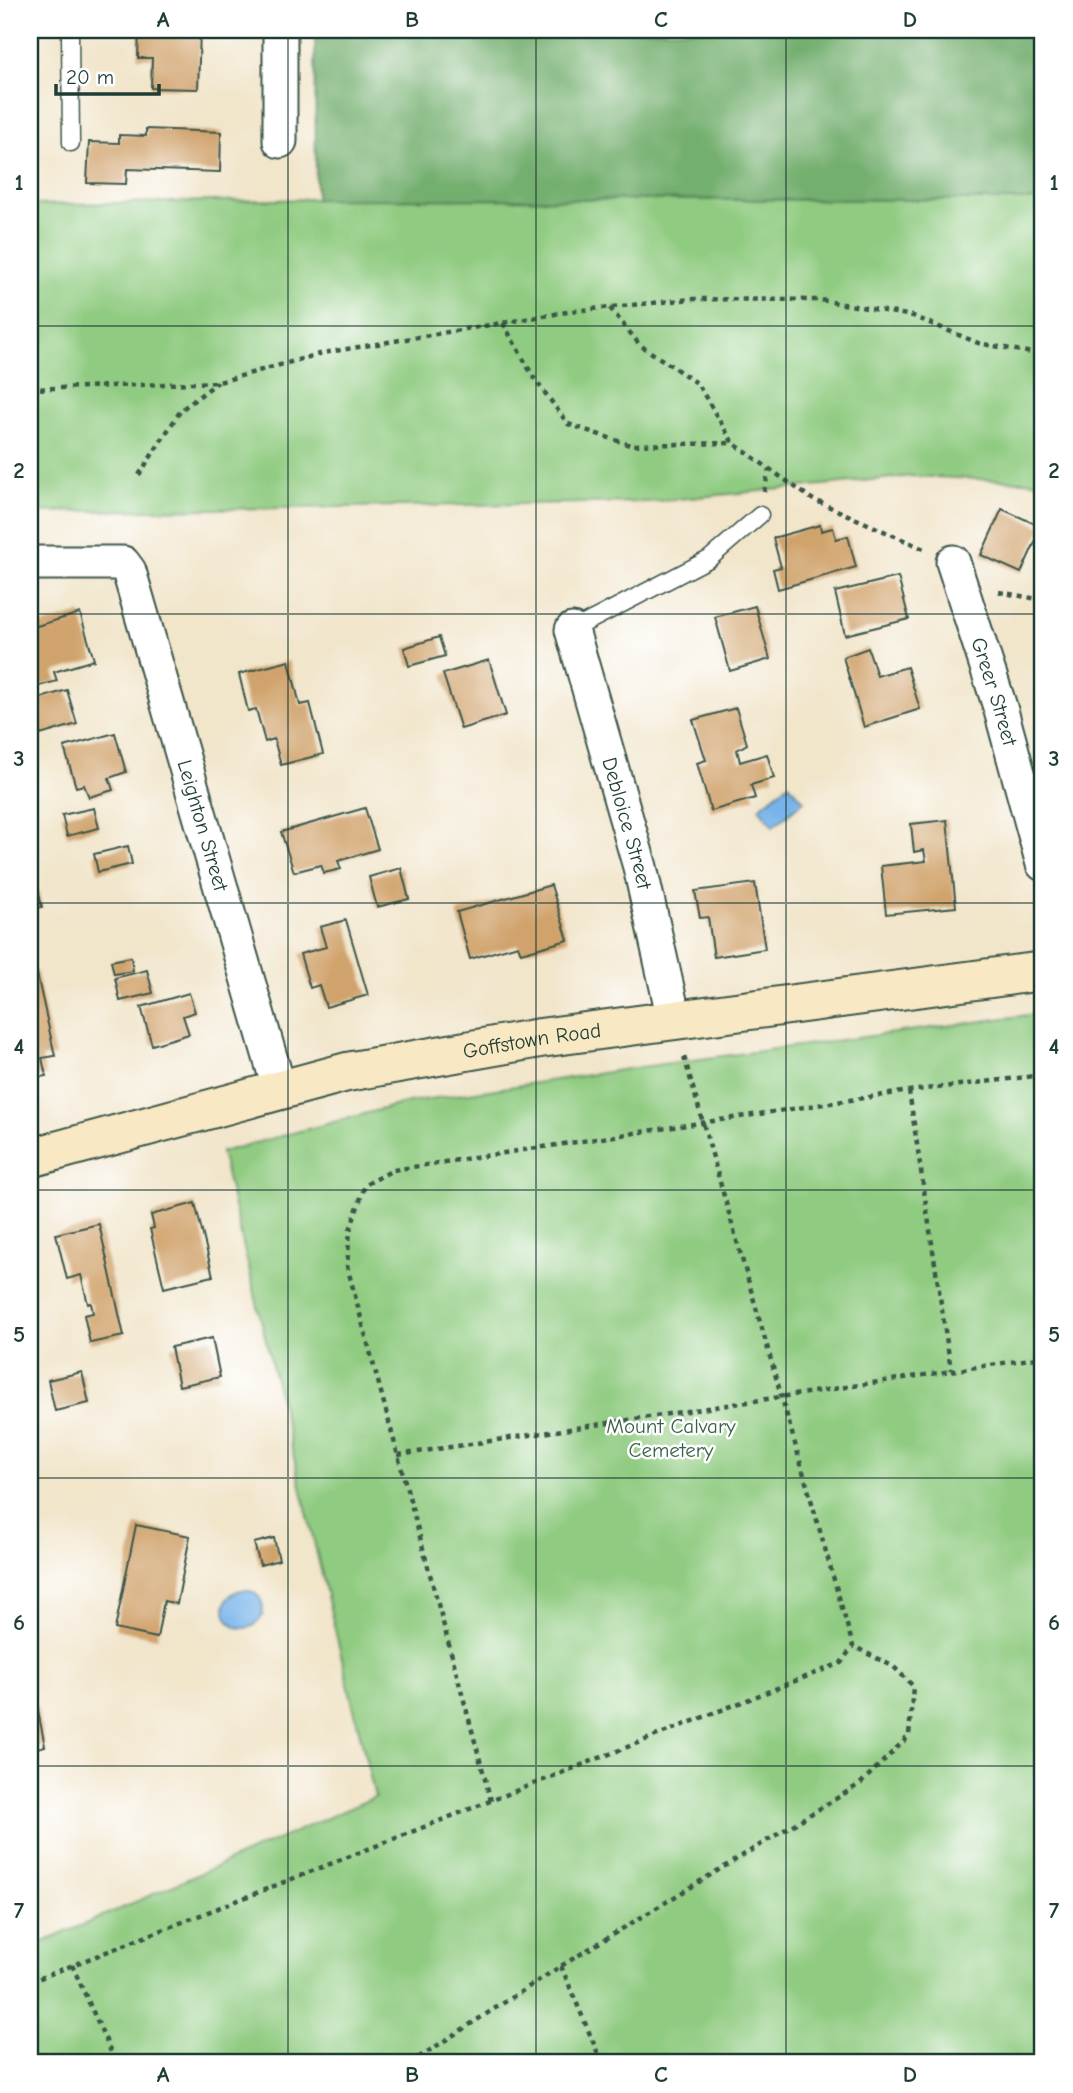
<svg xmlns="http://www.w3.org/2000/svg" width="1073" height="2093" viewBox="0 0 1073 2093" font-family="'Comic Neue',sans-serif">
  <style>
    .green { fill: #8fcb80; stroke: #57845a; stroke-width: 2 }
    .forest { fill: #73af6e; stroke: #497651; stroke-width: 2 }
    .water { fill: #76b3e9; stroke: #4a788e; stroke-width: 2 }
    .building { fill: #d0a36c }
    .lines { fill: none; stroke-linecap: round; stroke-linejoin: round }
    .lane-casing { stroke: #3e564a; stroke-width: 19 }
    .street-casing { stroke: #3e564a; stroke-width: 37 }
    .secondary-casing { stroke: #3e564a; stroke-width: 42 }
    .path { stroke: #3e564a; stroke-width: 4.5; stroke-dasharray: 5 5; stroke-linecap: butt }
    .lane { stroke: #fff; stroke-width: 16 }
    .street { stroke: #fff; stroke-width: 33 }
    .secondary { stroke: #f8e8c3; stroke-width: 38 }
    .grid { fill: none; stroke: #1f3d34; stroke-width: 2; stroke-opacity: 0.55 }
    .labels { text-anchor: middle; stroke-width: 5; stroke-linejoin: round; paint-order: stroke }
    .street-label { font-size: 21px; fill: #1f3d34; stroke: #fff }
    .park-label { font-size: 21px; fill: #3b6047; stroke: #fff }
    .neatline { fill: none; stroke: #1f3d34; stroke-width: 2.5 }
    .grid-label { font-size: 23px; text-anchor: middle; font-weight: bold; fill: #1f3d34 }
  </style>
  <rect width="100%" height="100%" fill="#fff"/>
  <filter id="ink" filterUnits="userSpaceOnUse"><feTurbulence type="fractalNoise" baseFrequency=".0143" numOctaves="2"/><feDisplacementMap in="SourceGraphic" scale="14" xChannelSelector="R" yChannelSelector="G"/><feConvolveMatrix kernelMatrix="1 2 1 2 8 2 1 2 1" color-interpolation-filters="sRGB"/></filter>
  <filter id="wash" filterUnits="userSpaceOnUse"><feTurbulence type="fractalNoise" baseFrequency=".00686" numOctaves="4" result="noise"/><feDisplacementMap in="SourceGraphic" scale="28" xChannelSelector="R" yChannelSelector="G"/><feGaussianBlur stdDeviation="1.57" result="paint"/><feColorMatrix in="noise" values="0 0 0 0 0 0 0 0 0 0 0 0 0 0 0 0 0 1.4 0 .05"/><feComposite in="paint" operator="in"/></filter>
  <g filter="url(#wash)">
    <rect width="100%" height="100%" fill="#f1e5ca"/>
    <g class="green">
      <polygon points="316,199 1043,200 1043,482 913,476 648,502 30,512 30,205"/>
      <polygon points="1043,1013 1043,2063 30,2063 30,1948 375,1797 221,1152 409,1102 641,1067"/>
    </g>
    <polygon class="forest" points="315,30 1043,30 1043,200 316,199"/>
    <g class="water">
      <polygon points="789,784 804,801 773,826 759,808"/>
      <circle cx="244" cy="1609" r="19"/>
    </g>
    <g id="blocks">
      <g class="building">
        <polygon points="139,30 200,30 198,89 151,88 152,58 138,58"/>
        <polygon points="146,129 221,132 220,172 127,169 126,184 87,183 89,142 119,143 119,135 146,136"/>
        <polygon points="1002,509 1042,527 1021,573 981,555"/>
        <polygon points="820,525 821,531 833,528 836,539 848,536 856,567 778,589 773,569 781,567 773,538"/>
        <polygon points="898,577 909,619 845,635 835,592"/>
        <polygon points="755,606 770,659 730,671 715,617"/>
        <polygon points="80,613 94,660 54,672 57,681 35,687 30,670 30,628"/>
        <polygon points="439,637 445,656 409,666 404,648"/>
        <polygon points="868,648 877,676 907,667 920,709 864,727 843,657"/>
        <polygon points="489,660 506,715 461,729 443,674"/>
        <polygon points="289,661 300,705 310,703 323,754 281,765 274,739 265,742 256,709 248,711 239,674"/>
        <polygon points="67,690 77,724 40,735 31,701"/>
        <polygon points="736,708 747,744 737,750 740,762 767,754 774,778 751,785 755,798 711,811 697,763 706,760 693,720"/>
        <polygon points="30,721 35,736 30,738"/>
        <polygon points="115,733 126,772 109,778 113,790 89,797 84,785 76,787 64,747"/>
        <polygon points="94,808 99,828 67,836 62,815"/>
        <polygon points="365,808 378,849 338,861 341,869 324,873 321,865 294,872 281,832"/>
        <polygon points="947,820 956,907 886,914 881,866 926,861 924,850 914,852 911,824"/>
        <polygon points="128,846 132,864 98,872 94,854"/>
        <polygon points="401,868 409,899 377,907 369,877"/>
        <polygon points="755,883 765,949 714,957 708,917 700,918 695,891"/>
        <polygon points="37,885 42,907 30,909 30,886"/>
        <polygon points="551,885 568,940 521,953 518,945 470,959 457,912"/>
        <polygon points="346,920 368,995 326,1007 319,985 310,988 300,954 326,947 320,927"/>
        <polygon points="131,957 133,971 114,974 111,961"/>
        <polygon points="36,970 55,1056 42,1058 46,1076 30,1079 30,971"/>
        <polygon points="147,970 153,993 120,1001 115,978"/>
        <polygon points="189,993 195,1012 183,1016 189,1034 152,1045 141,1007"/>
        <polygon points="195,1203 213,1276 164,1288 150,1229 154,1228 151,1215"/>
        <polygon points="99,1224 124,1336 90,1343 84,1315 93,1313 91,1303 88,1304 81,1275 67,1279 56,1234"/>
        <polygon points="212,1338 220,1377 179,1386 171,1347"/>
        <polygon points="82,1372 89,1403 55,1411 48,1380"/>
        <polygon points="136,1525 190,1536 177,1604 164,1601 157,1638 115,1629"/>
        <polygon points="274,1538 279,1560 260,1565 254,1543"/>
        <polygon points="37,1706 45,1746 30,1750 30,1708"/>
      </g>
    </g>
  </g>
  <g filter="url(#ink)">
    <use href="#blocks" fill-opacity="0" stroke="#3e564a" stroke-width="2"/>
    <g class="lines">
      <g class="lane-casing">
        <g id="lane">
          <polyline points="70,30 71,143"/>
          <polyline points="572,630 709,559 760,515"/>
        </g>
      </g>
      <g class="street-casing">
        <g id="street">
          <polyline points="280,141 280,30"/>
          <path id="s1" d="M953,562L1000,707L1043,864"/>
          <path id="s2" d="M30,563H123L129,571L279,1088"/>
          <path id="s3" d="M572,630L640,867L674,1019"/>
        </g>
      </g>
      <g class="secondary-casing">
        <g id="secondary">
          <path id="s4" d="M30,1158L347,1072L540,1038L1043,971"/>
        </g>
      </g>
      <g class="path">
        <polyline points="610,308 640,345 697,383 733,443 812,499 924,549"/>
        <polyline points="503,323 534,378 568,424 630,445 732,443"/>
        <polyline points="30,389 219,382 323,353 573,311 691,299 820,300 913,316 978,343 1043,355"/>
        <polyline points="139,475 181,410 218,382"/>
        <polyline points="764,492 769,469"/>
        <polyline points="999,592 1043,600"/>
        <polyline points="909,1091 951,1370"/>
        <polyline points="398,1455 1043,1357"/>
        <polyline points="491,1801 347,1266 350,1230 365,1185 393,1170 909,1091 1043,1075"/>
        <polyline points="72,1965 116,2063"/>
        <polyline points="561,1966 602,2063"/>
        <polyline points="30,1982 841,1663 853,1646 683,1053"/>
        <polyline points="410,2063 561,1966 860,1784 909,1736 913,1686 894,1667 853,1646"/>
      </g>
      <use href="#lane" class="lane"/>
      <use href="#street" class="street"/>
      <use href="#secondary" class="secondary"/>
    </g>
  </g>
  <path class="grid" d="M288,30V2063M536,30V2063M786,30V2063M30,326H1043M30,614H1043M30,903H1043M30,1190H1043M30,1478H1043M30,1766H1043"/>
  <g class="labels">
    <g class="street-label">
      <text dy="7" stroke="none"><textPath href="#s1" startOffset="136">Greer Street</textPath></text>
      <text dy="7" stroke="none"><textPath href="#s3" startOffset="201">Debloice Street</textPath></text>
      <text dy="7" stroke="none"><textPath href="#s2" startOffset="368">Leighton Street</textPath></text>
      <text dy="7" stroke="none"><textPath href="#s4" startOffset="516">Goffstown Road</textPath></text>
    </g>
    <g class="park-label">
      <text x="671" y="1433">Mount Calvary<tspan x="671" dy="24">Cemetery</tspan></text>
    </g>
  </g>
  <rect width="1073" height="2093" fill="none" stroke="#fff" stroke-width="77"/>
  <path d="M56 84v10h103v-10" fill="none" stroke="#1f3d34" stroke-width="3.5"/>
  <text x="66" y="84" font-size="21" fill="#1f3d34" stroke="#ffffff" stroke-width="5" paint-order="stroke">20 m</text>
  <rect x="38" y="38" width="996" height="2016" class="neatline"/>
  <g class="grid-label">
    <text x="163" y="27">A</text>
    <text x="412" y="27">B</text>
    <text x="661" y="27">C</text>
    <text x="910" y="27">D</text>
    <text x="19" y="190">1</text>
    <text x="1054" y="190">1</text>
    <text x="19" y="478">2</text>
    <text x="1054" y="478">2</text>
    <text x="19" y="766">3</text>
    <text x="1054" y="766">3</text>
    <text x="19" y="1054">4</text>
    <text x="1054" y="1054">4</text>
    <text x="19" y="1342">5</text>
    <text x="1054" y="1342">5</text>
    <text x="19" y="1630">6</text>
    <text x="1054" y="1630">6</text>
    <text x="19" y="1918">7</text>
    <text x="1054" y="1918">7</text>
    <text x="163" y="2082">A</text>
    <text x="412" y="2082">B</text>
    <text x="661" y="2082">C</text>
    <text x="910" y="2082">D</text>
  </g>
</svg>
